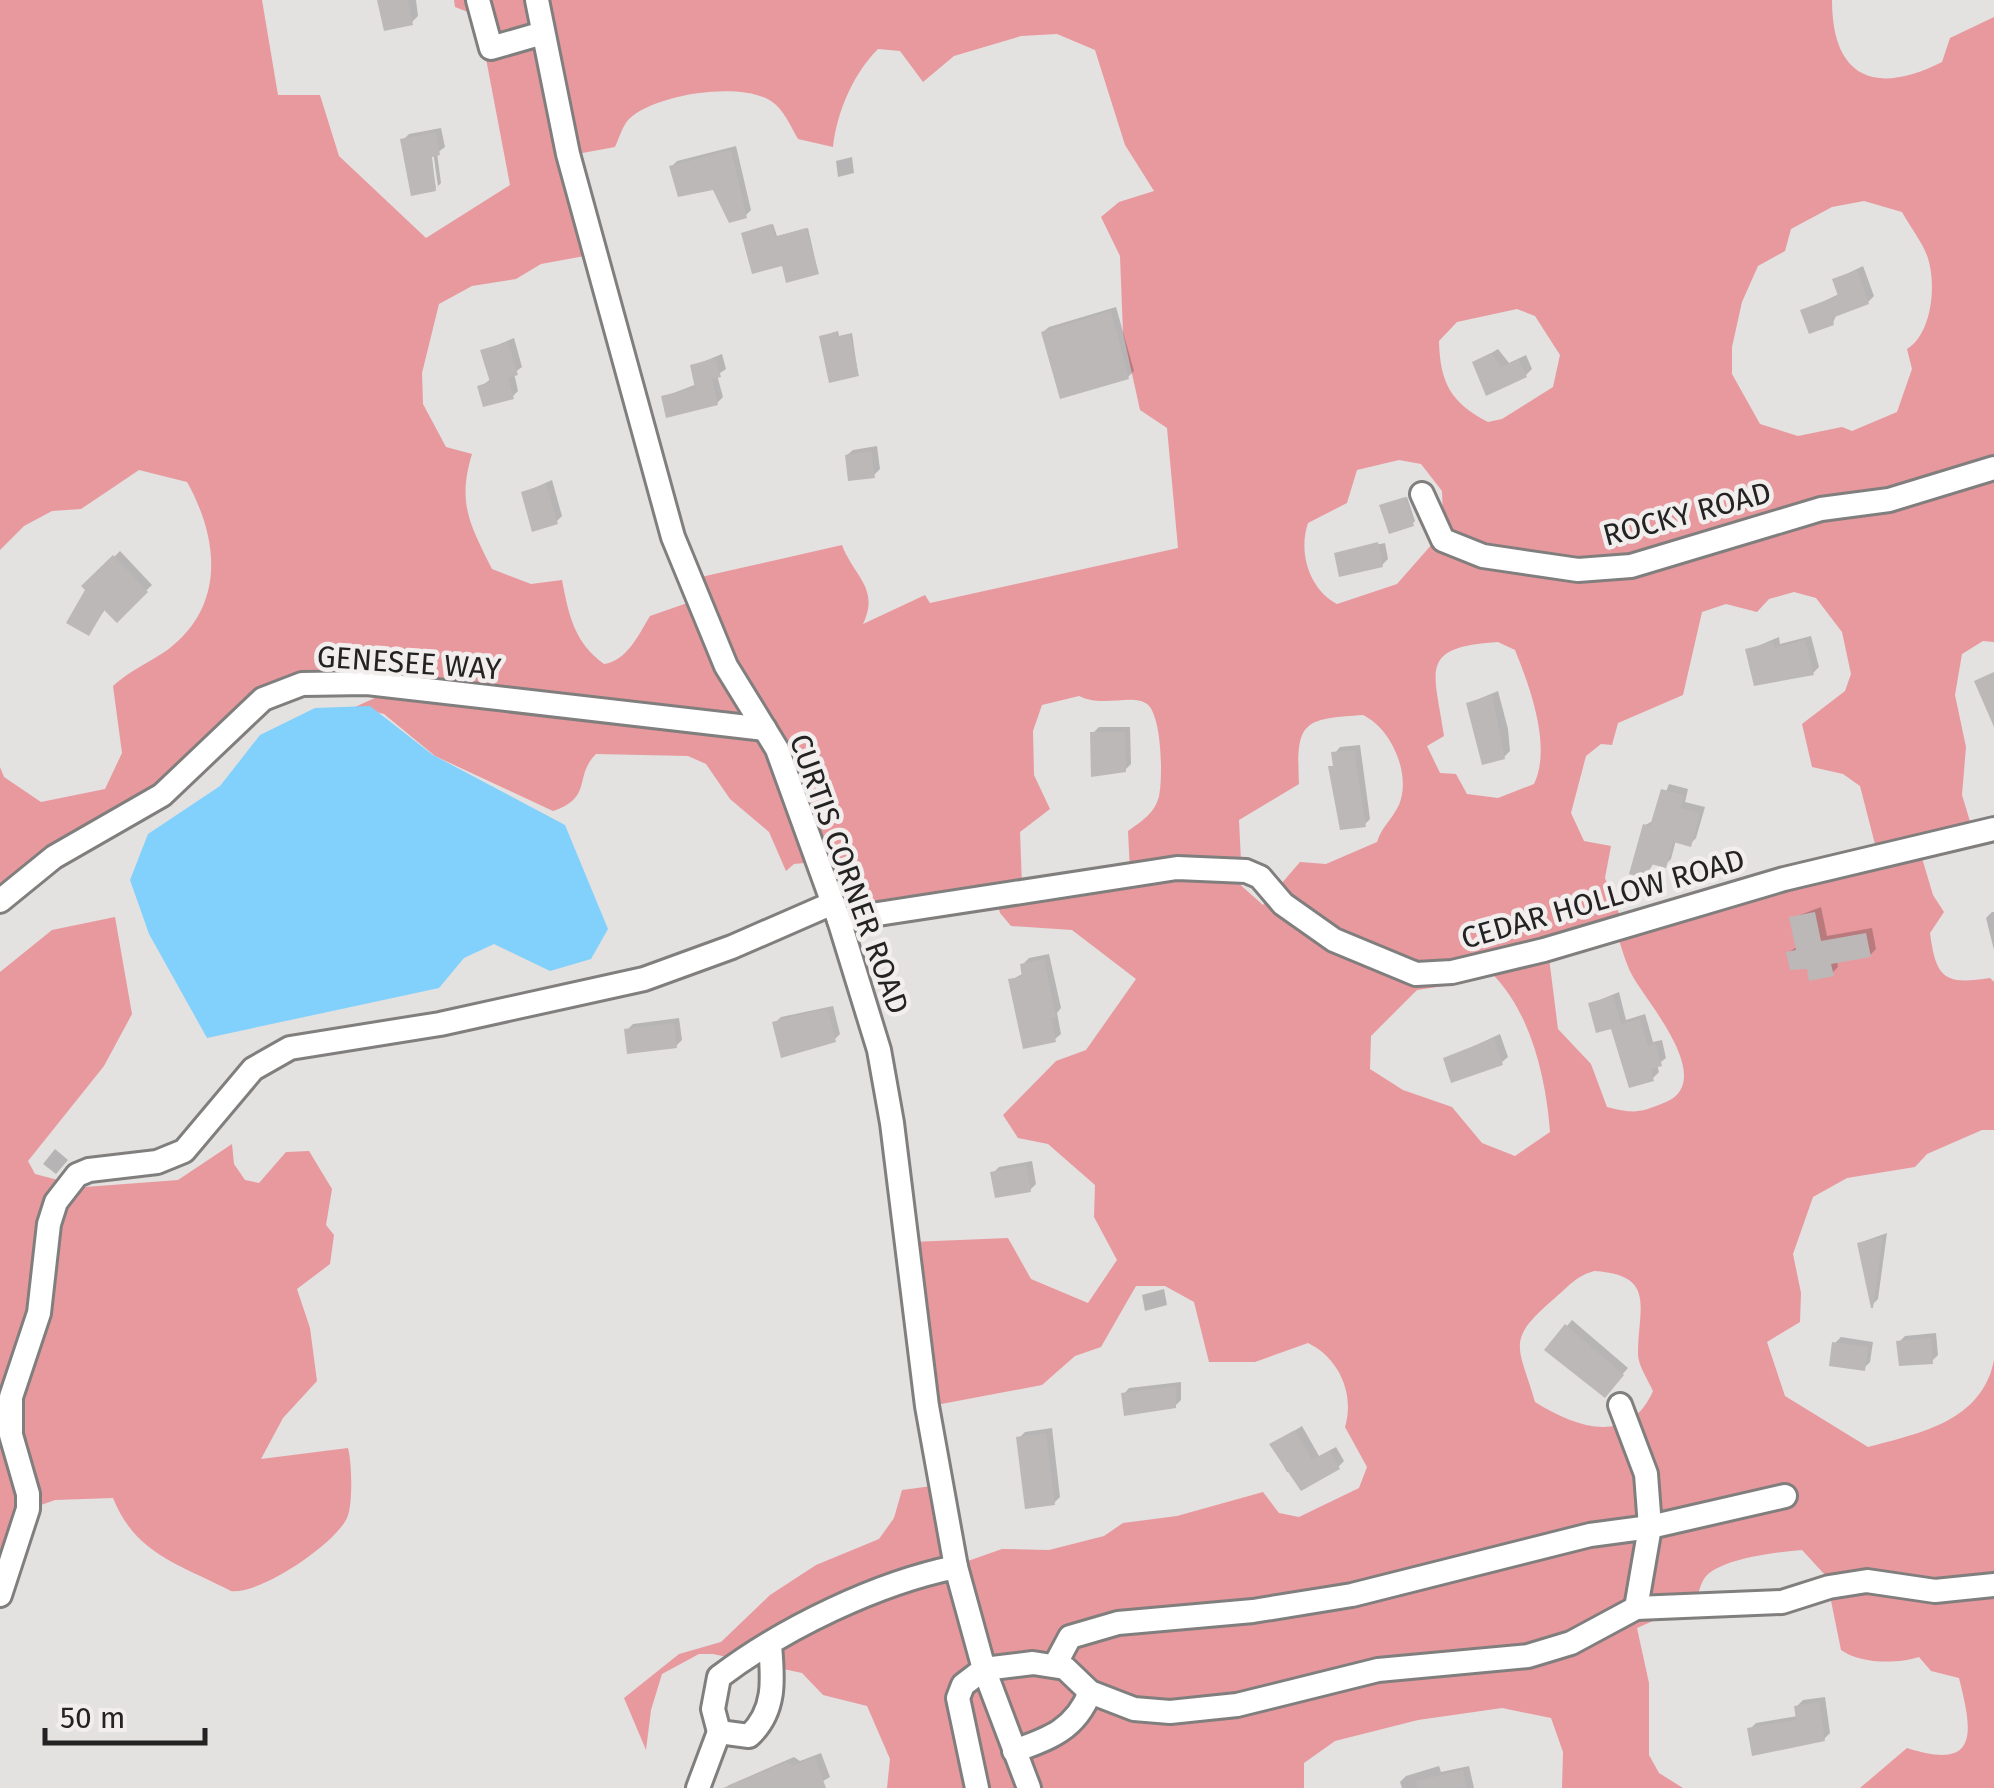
<svg xmlns="http://www.w3.org/2000/svg" width="1994" height="1788" viewBox="0 0 1994 1788" font-family="'Fira Sans',sans-serif">
  <style>
    .green { fill: #e8999e; fill-rule: evenodd }
    .water { fill: #82d1fc }
    .shadow { fill: #0003 }
    .building { fill: #bcb8b8 }
    .lines { fill: none; stroke-linecap: round; stroke-linejoin: round }
    .minor-casing { stroke: #817e7e; stroke-width: 28 }
    .minor { stroke: #fff; stroke-width: 22 }
    .labels { text-anchor: middle; stroke-width: 9; stroke-linejoin: round; paint-order: stroke }
    .street-label { font-size: 30px; fill: #242323; stroke: #f2eeee }
  </style>
  <rect width="100%" height="100%" fill="#e4e1e1"/>
  <g class="green">
    <path d="M0,0H262L278,95H320L339,156L426,238L510,185L476,6L468,12L455,7L454,0H1832C1832,78 1875,96 1942,62L1950,38L1994,17V642L1983,641L1962,654L1955,695L1966,747L1962,795L1972,828L1919,848L1933,895L1944,912L1930,933C1936,979 1945,985 1990,978L1994,982V1130H1982L1927,1154L1915,1167L1847,1178L1813,1197L1793,1254L1801,1293L1800,1322L1767,1342L1785,1396L1868,1447C1921,1433 1982,1421 1994,1360V1788H1860L1907,1748C1981,1772 1972,1730 1959,1678L1931,1671L1919,1657C1897,1664 1860,1664 1841,1650L1826,1576L1802,1550C1779,1552 1718,1558 1704,1579C1700,1585 1698,1595 1696,1602L1637,1628L1649,1683V1755L1659,1773L1683,1788H1562L1563,1752L1551,1718L1502,1708L1418,1720L1335,1741L1304,1763V1788H887L890,1759L867,1706L823,1695L802,1673L713,1654H699L662,1674L651,1710L646,1750L624,1698L679,1654L721,1642L770,1595L816,1565L879,1539L894,1518L902,1490L947,1484L965,1562L1002,1549L1049,1550L1104,1536L1123,1523L1177,1516L1263,1492L1279,1513L1299,1517L1359,1488L1367,1467L1345,1427C1355,1394 1339,1358 1308,1343L1255,1362H1209L1194,1302L1165,1286H1136L1101,1347L1075,1356L1042,1385L936,1405L911,1242L1008,1238L1031,1279L1088,1303L1117,1260L1094,1217L1095,1185L1048,1144L1018,1138L1003,1115L1056,1061L1086,1050L1136,979L1072,930L1011,926L1000,913L995,893L847,909L826,861L794,864L786,871L769,832L730,799L706,764L688,756L596,754C573,777 594,797 553,811L435,756L384,714L355,707L390,691L290,686L157,796L0,898V767L4,777L41,802L105,789L122,753L113,686C129,671 148,663 166,651C226,607 219,539 187,482L139,470L81,509L52,511L24,526L0,550ZM1057,34L1095,50L1125,145L1154,191L1119,202L1101,217L1120,256L1123,333L1140,410L1167,428L1178,548L930,603L925,595L863,624C880,588 854,577 842,545L701,577L693,601L650,616C639,634 627,661 604,664C574,642 569,616 562,580L531,584L492,569C470,525 457,503 472,454L446,447L423,404L422,373L439,304L472,286L516,279L541,264L590,255L566,156L615,147C619,138 623,125 629,119C655,94 740,81 771,101C783,108 791,127 798,139L833,147C837,112 853,74 878,49L900,51L923,82L954,56L1021,36ZM1864,201L1902,212C1910,227 1925,245 1929,262C1936,289 1931,334 1907,349L1912,369L1897,412L1852,431L1842,427L1798,436L1760,424L1732,374V347L1742,302L1758,266L1785,251L1791,229L1832,207ZM1517,309L1535,316L1560,355L1553,387L1502,419L1488,422C1451,403 1440,383 1439,341L1457,322ZM1399,460L1421,464L1442,491L1443,520L1433,543L1397,584L1337,604C1309,589 1298,552 1308,523L1347,503L1357,470ZM1794,592L1816,598L1842,632L1851,674L1845,691L1802,724L1812,767L1843,774L1860,786L1877,852L1620,916L1605,878L1611,846L1584,841L1571,813L1586,756L1601,744L1612,745L1618,723L1683,695L1702,612L1726,604L1757,612L1769,599ZM1498,642L1515,650C1530,687 1552,747 1534,784L1498,798L1467,794L1456,774L1440,773L1427,746L1444,736C1434,669 1418,647 1498,642ZM1079,696C1103,708 1133,693 1147,704C1162,715 1163,778 1159,796C1155,813 1142,821 1128,831L1130,872L1022,885L1020,832L1050,809L1034,775L1033,731L1042,705ZM1363,715C1390,728 1409,769 1401,799C1397,815 1382,825 1377,842L1326,864L1300,862L1263,905L1236,881L1241,861L1239,820L1299,784C1296,721 1303,719 1363,715ZM1614,924C1620,941 1624,960 1632,975C1645,1000 1717,1080 1666,1102C1639,1113 1635,1114 1607,1107L1591,1064L1558,1029L1547,942ZM1481,964C1529,1001 1546,1076 1550,1132L1515,1156L1482,1143L1452,1107L1403,1090L1370,1069L1371,1036L1417,990L1444,986ZM1594,1271C1657,1275 1638,1307 1638,1354C1638,1365 1648,1380 1653,1391C1629,1446 1576,1428 1535,1402C1518,1343 1505,1341 1555,1298C1570,1285 1575,1277 1594,1271Z"/>
    <path d="M115,917L132,1014L104,1066L28,1161L35,1174L85,1187L178,1180L232,1144L234,1164L245,1180L259,1183L286,1152L309,1151L332,1189L326,1225L334,1235L330,1264L297,1289L310,1328L317,1381L283,1418L261,1459L348,1448C352,1462 353,1505 347,1518C335,1544 260,1595 231,1591C181,1565 135,1554 113,1498L55,1500L41,1505L0,1550V972L52,930Z"/>
  </g>
  <polygon class="water" points="370,706 433,755 565,825 608,929 591,959 550,971 494,944 464,958 439,988 207,1038 149,934 130,880 148,834 220,786 260,735 315,708"/>
  <g class="shadow">
    <polygon points="380,0 416,0 418,16 412,22"/>
    <polygon points="441,128 445,147 437,153 441,183 438,186 432,144 427,144 436,188 413,193 403,140 409,134"/>
    <polygon points="736,146 751,210 745,216 714,187 671,167 677,161"/>
    <polygon points="852,157 854,173 838,177 836,161"/>
    <polygon points="773,224 777,236 808,228 818,272 783,263 744,233"/>
    <polygon points="1863,266 1874,296 1868,302 1837,313 1833,323 1803,311 1839,294 1834,280"/>
    <polygon points="1116,307 1134,371 1128,377 1043,332 1049,327"/>
    <polygon points="838,331 839,336 852,333 858,374 822,336"/>
    <polygon points="514,338 522,367 514,373 518,391 512,397 480,387 491,379 483,351"/>
    <polygon points="1498,349 1509,363 1526,355 1532,369 1526,375 1475,363"/>
    <polygon points="722,354 726,369 717,375 723,397 717,403 663,397 697,384 693,366"/>
    <polygon points="877,446 880,469 874,475 847,455 853,450"/>
    <polygon points="552,480 562,516 556,522 523,493"/>
    <polygon points="1407,497 1415,521 1413,523 1384,504"/>
    <polygon points="1385,543 1388,559 1382,565 1336,553"/>
    <polygon points="120,551 152,585 117,619 106,608 89,633 85,586"/>
    <polygon points="1811,636 1819,667 1813,673 1748,650 1779,637 1780,644"/>
    <polygon points="1498,691 1508,729 1510,751 1504,757 1469,703"/>
    <polygon points="1099,727 1130,727 1131,764 1125,770 1093,733"/>
    <polygon points="1360,745 1370,819 1364,825 1338,794 1333,794 1334,754 1340,747"/>
    <polygon points="1669,784 1688,789 1685,802 1705,807 1696,838 1690,844 1676,840 1671,859 1665,865 1654,862 1646,876 1645,825 1655,820"/>
    <polygon points="1821,907 1827,936 1872,928 1876,949 1870,955 1837,961 1838,967 1832,973 1809,967 1789,952 1798,946 1792,918"/>
    <polygon points="1992,912 1994,912 1994,950 1986,918"/>
    <polygon points="1049,954 1061,1008 1057,1013 1061,1034 1055,1039 1011,980 1024,973 1023,964 1029,958"/>
    <polygon points="1619,992 1626,1020 1645,1014 1653,1042 1662,1040 1666,1058 1657,1065 1659,1072 1653,1078 1590,1004"/>
    <polygon points="833,1006 840,1034 834,1040 775,1023 781,1017"/>
    <polygon points="679,1018 682,1040 676,1046 627,1030 633,1024"/>
    <polygon points="1500,1034 1508,1057 1502,1062 1446,1059"/>
    <polygon points="55,1149 68,1160 56,1174 43,1164"/>
    <polygon points="1032,1161 1036,1184 1030,1190 993,1173 999,1167"/>
    <polygon points="1887,1233 1878,1299 1873,1304 1859,1243"/>
    <polygon points="1164,1289 1167,1305 1145,1311 1142,1295"/>
    <polygon points="1572,1320 1628,1368 1605,1394 1567,1326"/>
    <polygon points="1936,1333 1938,1355 1932,1361 1899,1342 1905,1336"/>
    <polygon points="1841,1337 1873,1342 1870,1362 1864,1368 1835,1343"/>
    <polygon points="1181,1382 1181,1400 1175,1406 1124,1394 1129,1388"/>
    <polygon points="1302,1426 1319,1456 1336,1447 1344,1461 1338,1467 1287,1472 1272,1445"/>
    <polygon points="1052,1428 1060,1497 1054,1503 1019,1438 1025,1432"/>
    <polygon points="1825,1697 1830,1733 1824,1739 1750,1729 1756,1723 1798,1716 1797,1706 1803,1700"/>
    <polygon points="821,1753 830,1777 811,1788 727,1786 794,1757 800,1761"/>
    <polygon points="1439,1766 1441,1772 1469,1766 1474,1788 1402,1788 1400,1782 1406,1776"/>
  </g>
  <g class="building">
    <polygon points="377,0 408,0 413,25 384,31"/>
    <polygon points="436,132 440,155 432,157 436,191 411,196 400,139"/>
    <polygon points="731,150 747,218 729,223 713,190 678,197 669,166"/>
    <polygon points="771,224 775,237 806,228 819,274 786,283 782,266 752,274 741,233"/>
    <polygon points="1857,270 1869,304 1832,318 1834,325 1809,334 1800,310 1838,296 1832,279"/>
    <polygon points="1111,311 1129,379 1060,399 1041,332"/>
    <polygon points="836,332 837,337 850,334 859,376 829,383 819,336"/>
    <polygon points="508,342 518,375 508,378 514,399 483,407 477,386 490,382 480,350"/>
    <polygon points="1491,353 1501,367 1519,359 1527,377 1486,396 1472,362"/>
    <polygon points="716,358 721,377 712,379 718,405 666,418 661,396 695,388 690,365"/>
    <polygon points="871,451 875,478 848,481 845,455"/>
    <polygon points="546,484 558,524 532,532 521,492"/>
    <polygon points="1405,497 1414,526 1389,534 1379,505"/>
    <polygon points="1378,542 1383,567 1339,577 1334,553"/>
    <polygon points="113,555 148,592 117,623 104,610 89,636 66,623 85,590 81,586"/>
    <polygon points="1805,640 1814,675 1754,686 1745,649 1773,642 1775,648"/>
    <polygon points="1994,672 1994,727 1974,681"/>
    <polygon points="1492,695 1505,759 1482,765 1466,703"/>
    <polygon points="1090,732 1125,732 1126,772 1091,777"/>
    <polygon points="1354,750 1366,827 1340,830 1328,766 1333,766 1331,752"/>
    <polygon points="1661,789 1684,795 1681,808 1700,813 1691,847 1673,842 1666,868 1651,864 1647,879 1629,874 1643,824 1650,826"/>
    <polygon points="1815,912 1821,941 1866,933 1871,957 1831,964 1834,976 1809,981 1807,969 1790,970 1786,952 1796,950 1789,917"/>
    <polygon points="1044,959 1056,1017 1051,1018 1056,1042 1023,1049 1008,979 1022,977 1020,964"/>
    <polygon points="1613,996 1621,1024 1640,1019 1648,1046 1656,1044 1662,1066 1651,1069 1654,1081 1629,1088 1611,1029 1596,1033 1588,1003"/>
    <polygon points="819,1010 828,1011 836,1042 781,1058 772,1022"/>
    <polygon points="674,1023 677,1048 627,1054 624,1029"/>
    <polygon points="1494,1038 1503,1065 1451,1083 1443,1058"/>
    <polygon points="1026,1165 1031,1192 995,1198 990,1172"/>
    <polygon points="1883,1237 1873,1308 1871,1308 1857,1243"/>
    <polygon points="1565,1324 1624,1375 1605,1398 1544,1350"/>
    <polygon points="1931,1338 1933,1364 1899,1366 1896,1341"/>
    <polygon points="1832,1342 1868,1347 1865,1371 1829,1366"/>
    <polygon points="1176,1386 1176,1408 1124,1416 1121,1393"/>
    <polygon points="1295,1430 1312,1460 1330,1451 1340,1469 1301,1491 1269,1444"/>
    <polygon points="1046,1433 1055,1505 1025,1509 1016,1437"/>
    <polygon points="1819,1702 1825,1741 1752,1756 1747,1728 1796,1720 1794,1706"/>
    <polygon points="815,1757 826,1788 723,1788 787,1762 793,1766"/>
    <polygon points="1463,1770 1467,1788 1417,1788 1416,1781"/>
  </g>
  <g class="lines">
    <g class="minor-casing">
      <g id="minor">
        <polyline points="478,0 491,48 543,33"/>
        <polyline points="537,0 568,154 673,537 726,666 777,749 839,920 879,1050 892,1123 927,1406 956,1567 984,1669 1029,1788"/>
        <polyline points="1422,494 1443,540 1483,556 1578,570 1631,566 1821,509 1889,500 1994,468"/>
        <polyline points="0,901 54,857 162,795 263,699 302,684 367,683 765,729"/>
        <polyline points="839,920 1177,868 1246,871 1260,877 1283,904 1334,940 1416,974 1452,972 1544,950 1784,879 1994,829"/>
        <polyline points="1620,1405 1646,1474 1650,1527 1636,1608"/>
        <polyline points="0,1595 28,1509 28,1494 11,1435 11,1397 39,1313 49,1224 56,1202 77,1175 89,1170 157,1162 184,1151 253,1069 290,1048 440,1024 644,979 732,947 833,903"/>
        <path d="M770,1645C773,1679 776,1711 749,1736L719,1732L713,1709L719,1677C784,1628 877,1583 956,1567"/>
        <polyline points="1055,1665 1070,1637 1118,1623 1253,1611 1352,1595 1590,1535 1650,1527 1785,1496"/>
        <path d="M1014,1751C1049,1739 1076,1729 1090,1692"/>
        <polyline points="698,1788 719,1732"/>
        <polyline points="977,1788 958,1698 963,1685 984,1669 1033,1663 1065,1668 1090,1692 1134,1709 1170,1712 1237,1705 1378,1670 1528,1656 1571,1643 1636,1608 1782,1602 1829,1587 1867,1581 1935,1591 1994,1585"/>
      </g>
    </g>
    <use href="#minor" class="minor"/>
  </g>
  <g class="labels">
    <g class="street-label">
      <text transform="translate(1687 514) rotate(-15)" y="10">ROCKY ROAD</text>
      <text transform="translate(409 663) rotate(4)" y="10">GENESEE WAY</text>
      <text transform="translate(849 874) rotate(70)" y="10">CURTIS CORNER ROAD</text>
      <text transform="translate(1603 899) rotate(-16)" y="10">CEDAR HOLLOW ROAD</text>
    </g>
  </g>
  <path d="M45 1728v15h160v-15" fill="none" stroke="#242323" stroke-width="5"/>
  <text x="60" y="1728" font-size="30" fill="#242323" stroke="#f2eeee" stroke-width="8" paint-order="stroke">50 m</text>
</svg>
